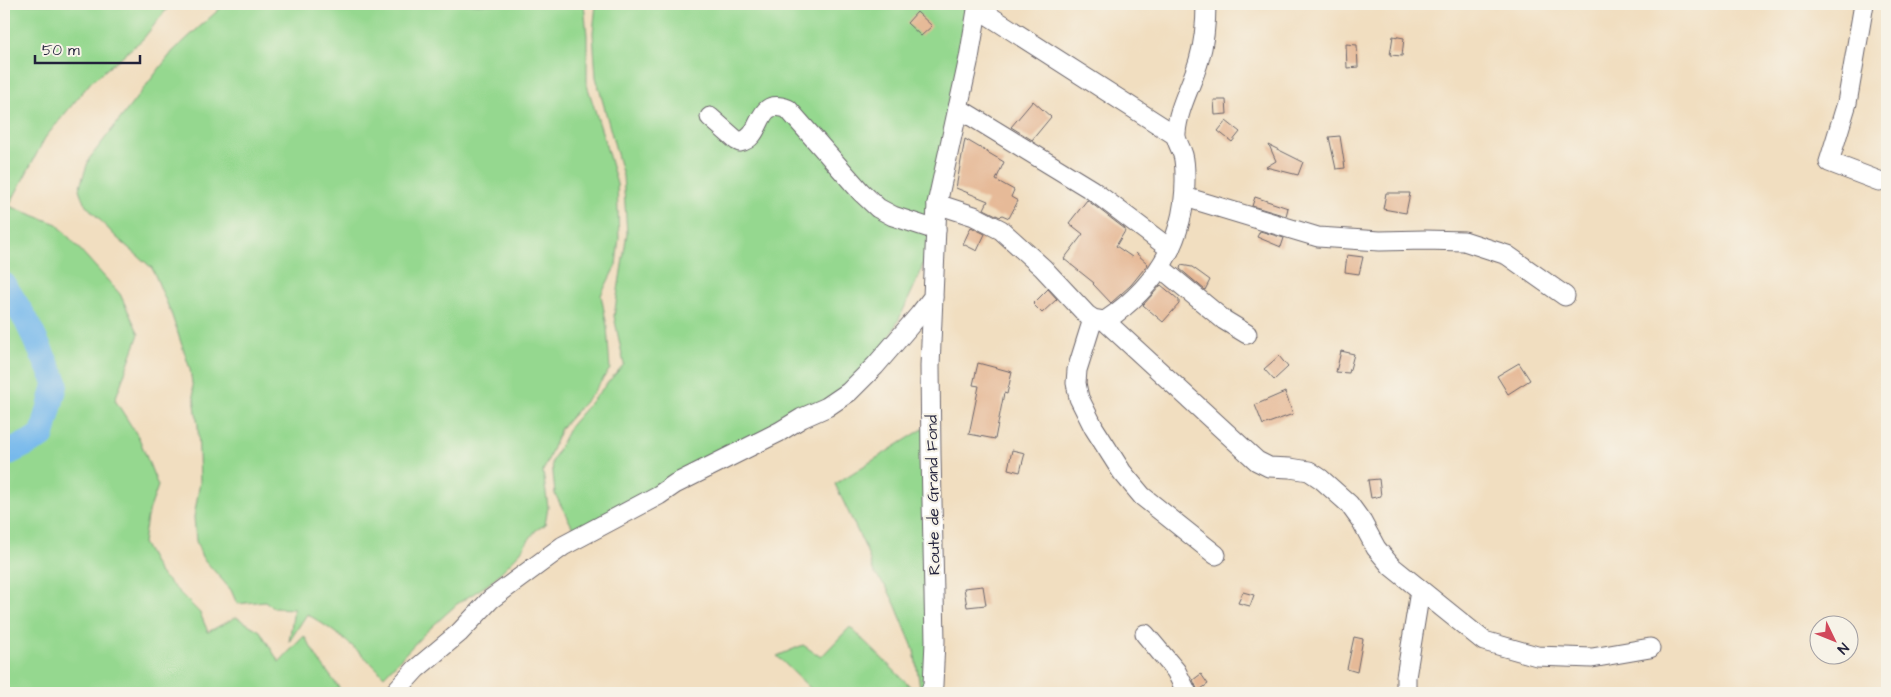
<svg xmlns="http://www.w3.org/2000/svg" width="1891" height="697" viewBox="0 0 1891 697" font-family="'Architects Daughter',sans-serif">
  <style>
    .green { fill: #95d88f; stroke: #5c7d65 }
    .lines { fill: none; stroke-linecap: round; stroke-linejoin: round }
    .river { stroke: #77b9ec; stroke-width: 25 }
    .building { fill: #e6ba98 }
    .minor-casing { stroke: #6a646a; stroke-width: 21 }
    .minor { stroke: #fff; stroke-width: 19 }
    .labels { text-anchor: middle; stroke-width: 4.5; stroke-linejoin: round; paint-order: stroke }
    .street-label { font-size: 16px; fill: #22223b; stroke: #f7f3e8 }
  </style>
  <rect width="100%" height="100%" fill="#f7f3e8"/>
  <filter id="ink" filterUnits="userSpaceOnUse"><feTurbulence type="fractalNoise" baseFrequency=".02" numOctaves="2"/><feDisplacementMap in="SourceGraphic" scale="10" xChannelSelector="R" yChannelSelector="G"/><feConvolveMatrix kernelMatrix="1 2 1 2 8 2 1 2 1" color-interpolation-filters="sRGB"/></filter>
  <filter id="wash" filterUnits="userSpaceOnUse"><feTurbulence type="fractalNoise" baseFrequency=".0096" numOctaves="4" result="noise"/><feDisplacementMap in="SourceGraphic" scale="20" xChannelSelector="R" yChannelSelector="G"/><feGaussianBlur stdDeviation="1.12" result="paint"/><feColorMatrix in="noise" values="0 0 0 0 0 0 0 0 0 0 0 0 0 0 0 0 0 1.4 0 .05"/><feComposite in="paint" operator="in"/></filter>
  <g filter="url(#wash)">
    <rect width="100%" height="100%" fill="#f1dec0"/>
    <g class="green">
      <polygon points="4,4 171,4 143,39 91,82 45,138 9,206 57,224 120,294 139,334 115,400 139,438 158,486 147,517 143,543 159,572 200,613 208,632 236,617 260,631 279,662 304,636 320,662 343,693 4,693"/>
      <path d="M225,4H584L587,35V85L602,132L617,184L619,238L616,265L601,295L607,326L610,369L592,394L561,428L543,472L548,507L545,525L536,530L517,556L490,583L457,604L425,633L384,676C361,652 336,631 307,614L289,642L294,609L274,608L265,601L237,604L231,590L202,557L196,541L194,517L200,482L198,426L190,369L171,313L152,268L116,237L84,203L79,189L89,159L173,51Z"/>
      <polygon points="596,4 974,4 939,207 920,274 901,315 877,361 833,397 575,532 555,494 552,462 571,425 624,364 614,316 627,233 623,176 596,77 593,33"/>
      <polygon points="934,422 927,693 920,687 914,650 895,604 887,588 874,573 866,549 835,484"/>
      <polygon points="850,627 917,693 815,693 777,656 803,645 821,657"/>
    </g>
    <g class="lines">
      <polyline class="river" points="4,285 26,320 56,383 42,436 4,455"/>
    </g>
    <g id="blocks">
      <g class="building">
        <polygon points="917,12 932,26 921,36 907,23"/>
        <polygon points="1393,36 1404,38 1402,56 1390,55"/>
        <polygon points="1346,44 1357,45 1358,67 1347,68"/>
        <polygon points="1214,100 1226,100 1227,114 1215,115"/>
        <polygon points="1033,101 1051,117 1032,140 1011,127"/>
        <polygon points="1226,121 1240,132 1232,142 1218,131"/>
        <polygon points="1340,136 1345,168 1336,169 1329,137"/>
        <polygon points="965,139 1004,162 996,180 1014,190 1011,197 1018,201 1009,218 1002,215 1000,217 984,209 988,201 956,188"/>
        <polygon points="1269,145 1303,162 1298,175 1266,167 1276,161"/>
        <polygon points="1386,193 1410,193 1406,213 1383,209"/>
        <polygon points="1255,197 1288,208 1286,216 1252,206"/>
        <polygon points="1087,200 1125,229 1125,231 1116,246 1132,257 1136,253 1148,264 1131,285 1111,303 1093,284 1094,283 1064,259 1083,234 1069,223"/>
        <polygon points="971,227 985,234 977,251 963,244"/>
        <polygon points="1260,231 1284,238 1281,247 1257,237"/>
        <polygon points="1347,255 1363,257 1359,274 1345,272"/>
        <polygon points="1181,265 1192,267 1210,280 1205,290 1180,269"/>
        <polygon points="1161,285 1179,300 1179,304 1163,322 1143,305"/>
        <polygon points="1048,289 1057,299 1042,313 1033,304"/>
        <polygon points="1341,351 1354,354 1349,373 1336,372"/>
        <polygon points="1279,356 1288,367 1274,380 1264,369"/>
        <polygon points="978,363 1012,372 1007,394 1004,393 995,439 969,434 979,386 973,385"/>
        <polygon points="1519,363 1530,380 1508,394 1497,376"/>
        <polygon points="1285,392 1293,414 1263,425 1255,405"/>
        <polygon points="1012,450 1025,453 1020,472 1008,469"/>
        <polygon points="1379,479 1381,496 1371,498 1368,480"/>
        <polygon points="983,586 986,605 967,607 964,588"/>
        <polygon points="1243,592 1254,595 1250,606 1238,603"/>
        <polygon points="1354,637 1363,639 1357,672 1347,669"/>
        <polygon points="1201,674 1208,684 1198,691 1193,680"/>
      </g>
    </g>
  </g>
  <g filter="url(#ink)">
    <use href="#blocks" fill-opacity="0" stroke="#6a646a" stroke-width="1"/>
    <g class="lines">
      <g class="minor-casing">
        <g id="minor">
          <polyline points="1864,4 1847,103 1829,162 1879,181"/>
          <polyline points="977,8 1175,135"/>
          <polyline points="958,108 1092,190 1170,249"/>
          <path d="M710,117L736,140L740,142C765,137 754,96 788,109L861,192L878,208L893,216L936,230"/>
          <polyline points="1185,197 1318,237 1380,241 1425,240 1464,241 1507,255 1565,296"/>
          <polyline points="937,204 974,216 1001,230 1043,268 1087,315 1093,319 1105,321 1257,461 1269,467 1290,468 1309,471 1321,479 1349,504 1362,522 1376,548 1391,566 1484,641 1537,656 1592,658 1650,648"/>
          <polyline points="1161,268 1224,320 1247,334"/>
          <polyline points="1093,319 1077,370 1076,383 1079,398 1094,428 1122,472 1142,496 1216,555"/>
          <path d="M1105,321C1156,287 1186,239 1185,177C1185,170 1185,162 1183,155C1181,148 1175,140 1176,133C1178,107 1192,85 1199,60C1204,43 1206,22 1206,4"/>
          <polyline points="1145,634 1176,671 1187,693"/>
          <polyline points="394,693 416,669 459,633 491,599 563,546 659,495 675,484 779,432 802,418 827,407 849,392 875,366 919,315 933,297 937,204 969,58 978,4"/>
          <polyline points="930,693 933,685 935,641 931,454 930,366 933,297"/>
          <polyline points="1406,693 1406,677 1420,591"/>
        </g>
      </g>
      <use href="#minor" class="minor"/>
    </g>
  </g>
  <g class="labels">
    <g class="street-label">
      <text transform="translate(932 495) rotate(-91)" y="6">Route de Grand Fond</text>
    </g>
  </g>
  <rect width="1891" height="697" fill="none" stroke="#f7f3e8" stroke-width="20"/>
  <g transform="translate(1834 640) rotate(133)"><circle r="24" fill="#f7f3e8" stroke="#a29fa3"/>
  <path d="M0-4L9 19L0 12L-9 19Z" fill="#d1495b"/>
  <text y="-8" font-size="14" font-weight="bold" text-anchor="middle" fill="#22223b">N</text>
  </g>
  <path d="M35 55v8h105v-8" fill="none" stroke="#22223b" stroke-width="2.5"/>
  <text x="42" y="55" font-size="15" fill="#22223b" stroke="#f7f3e8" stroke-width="4" paint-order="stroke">50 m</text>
</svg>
